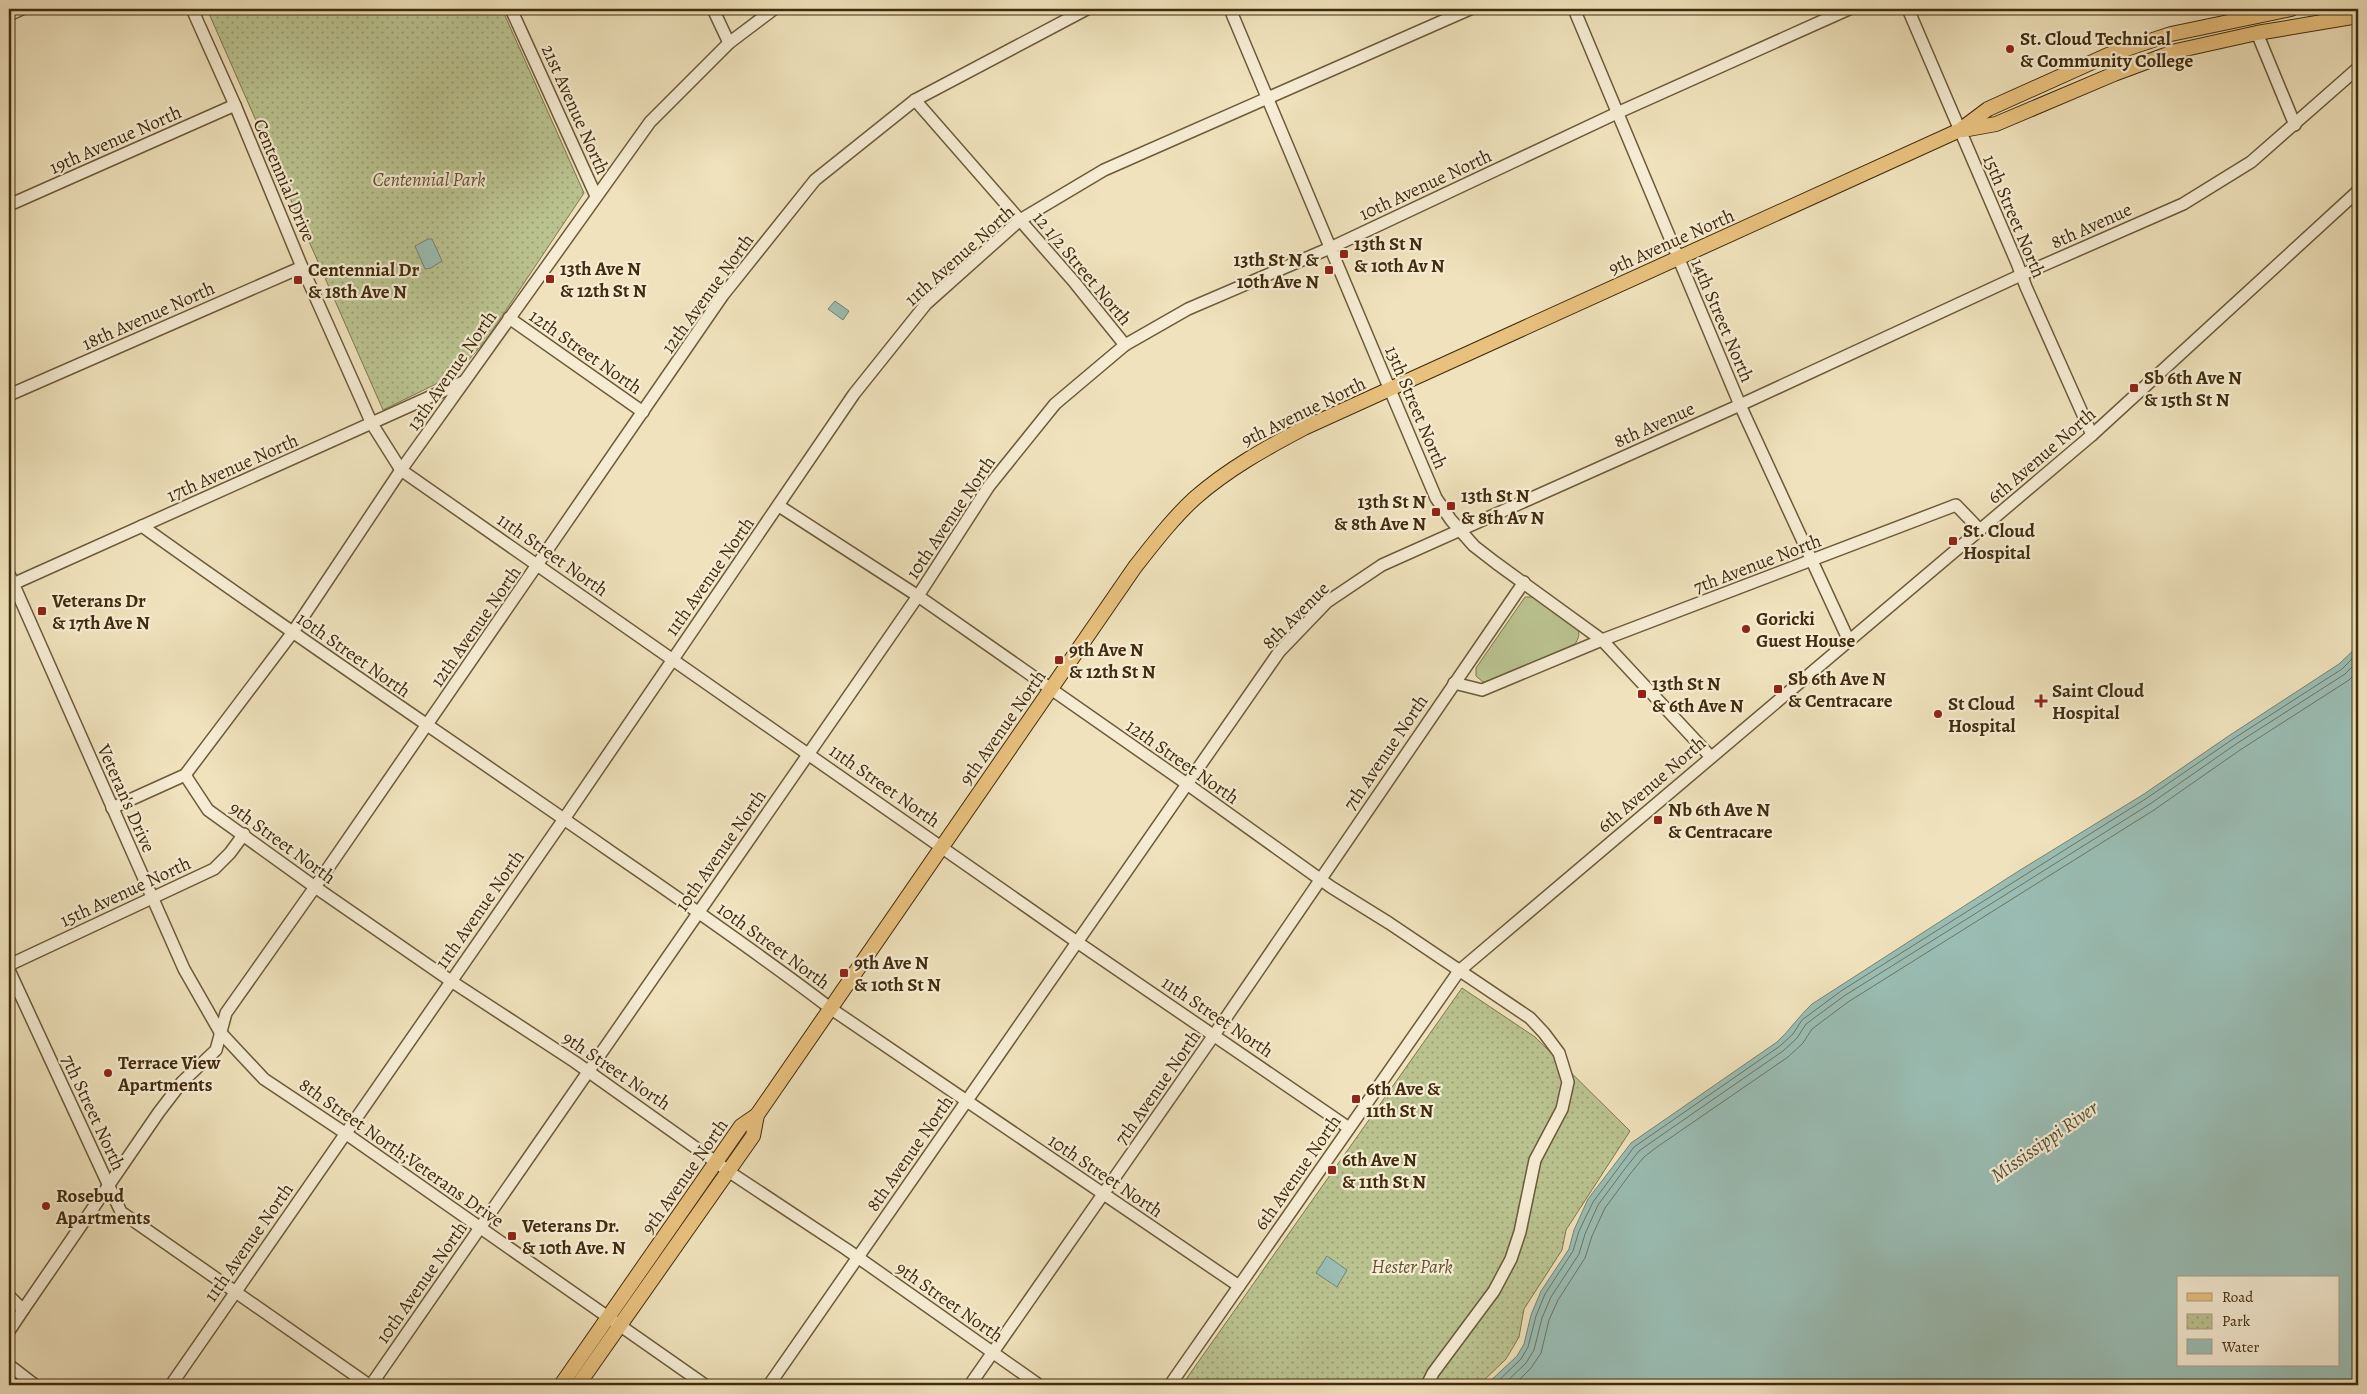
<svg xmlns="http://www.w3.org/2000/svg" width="2367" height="1394" viewBox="0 0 2367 1394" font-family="Alegreya,serif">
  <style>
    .green { fill: #bac390; stroke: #7e784e }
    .park { fill: url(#park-dots); stroke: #7e784e }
    .water { fill: #9abdb4; stroke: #768371; fill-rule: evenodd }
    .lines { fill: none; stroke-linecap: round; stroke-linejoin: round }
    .shore { stroke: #6e7460; stroke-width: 1 }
    .minor-casing { stroke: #6c5a39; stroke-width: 14 }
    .major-casing { stroke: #412c0d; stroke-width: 16 }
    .minor { stroke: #f5ecd3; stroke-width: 11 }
    .major { stroke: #e8c17e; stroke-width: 14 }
    .poi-dot { fill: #8f2418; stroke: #f5ecd3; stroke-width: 2 }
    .labels { text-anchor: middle; stroke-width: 4.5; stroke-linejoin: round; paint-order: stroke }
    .poi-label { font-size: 19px; font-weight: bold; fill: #412c0d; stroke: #f5ecd3; text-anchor: start }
    .street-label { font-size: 19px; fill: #412c0d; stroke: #f5ecd3 }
    .park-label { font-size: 19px; font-style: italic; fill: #5f522e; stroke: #f5ecd3 }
    .water-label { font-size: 20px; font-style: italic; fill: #575037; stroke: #f5ecd3 }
  </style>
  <defs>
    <pattern id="park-dots" width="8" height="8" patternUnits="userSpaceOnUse" patternTransform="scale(1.25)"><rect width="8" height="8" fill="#bac390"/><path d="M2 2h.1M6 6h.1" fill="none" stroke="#999f74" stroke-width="1.8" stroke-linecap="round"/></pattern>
  </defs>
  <rect width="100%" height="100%" fill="#efe2bc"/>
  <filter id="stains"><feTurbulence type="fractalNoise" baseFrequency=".004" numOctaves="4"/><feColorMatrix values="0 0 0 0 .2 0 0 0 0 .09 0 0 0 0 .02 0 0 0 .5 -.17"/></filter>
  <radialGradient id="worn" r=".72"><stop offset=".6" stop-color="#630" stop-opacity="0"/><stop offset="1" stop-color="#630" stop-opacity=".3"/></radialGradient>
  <path class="green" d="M1525,597H1533L1578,630C1580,636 1578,639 1575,644L1488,681L1483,682L1476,676V668Z"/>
  <g class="park">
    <polygon points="207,9 502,9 584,193 486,340 466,363 436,384 383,410"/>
    <polygon points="1462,988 1535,1037 1630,1131 1566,1230 1562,1250 1524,1309 1519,1337 1506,1359 1479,1385 1383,1385 1381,1384 1379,1385 1182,1385"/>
  </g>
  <g class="water">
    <polygon points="428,239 432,239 442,261 431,268 425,269 415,246"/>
    <polygon points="835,301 849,311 843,320 828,309"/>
    <path d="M2358,646V1385H1486L1517,1356L1524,1344L1531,1315L1541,1291L1569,1249L1574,1230L1588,1199L1631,1143L1777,1042C1790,1030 1799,1016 1812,1004L2017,872L2144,794L2230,735L2339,664ZM2178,1278H2338V1365H2178Z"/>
    <polygon points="1327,1256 1347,1270 1337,1287 1316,1273"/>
  </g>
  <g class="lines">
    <g class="shore">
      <polyline points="1494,1385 1521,1359 1528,1347 1536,1316 1545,1294 1573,1251 1579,1231 1593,1202 1634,1147 1780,1046 1793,1034 1802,1020 1841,991 2147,798 2233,739 2342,669 2358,653"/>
      <polyline points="1503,1385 1526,1363 1534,1350 1542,1318 1551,1297 1579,1254 1585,1234 1598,1205 1624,1170 1639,1151 1653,1141 1783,1051 1797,1038 1806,1024 1844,996 2150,804 2236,744 2345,674 2358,661"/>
      <polyline points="1514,1385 1531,1368 1541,1353 1549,1320 1558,1300 1585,1258 1592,1236 1605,1208 1630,1174 1644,1157 1657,1147 1788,1057 1803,1043 1812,1029 1848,1002 2154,810 2240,750 2349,680 2358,671"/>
    </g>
    <g class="minor-casing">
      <g id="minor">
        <polyline points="192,9 235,105 302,267 372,424 401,470 1077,942 1349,1128"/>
        <polyline points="511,9 596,196"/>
        <polyline points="713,9 729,43"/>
        <polyline points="1230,9 1385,378 1436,498 1451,520 1474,546 1496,563 1602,640 1710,756"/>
        <polyline points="1574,9 1740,405 1849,641"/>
        <polyline points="1908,9 2017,263 2026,287 2092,435"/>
        <polyline points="9,15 22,9"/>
        <polyline points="2257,33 2295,125"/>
        <polyline points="915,100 1075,283 1125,345"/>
        <polyline points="9,205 235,105"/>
        <polyline points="509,318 643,412"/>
        <polyline points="9,395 302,267"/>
        <polyline points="779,506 918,596 1187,784 1331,887 1389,923 1530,1018 1544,1033 1559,1053 1568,1082 1562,1109 1535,1160 1520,1232 1511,1259 1494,1291 1433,1373 1427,1385"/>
        <path d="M142,526C295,636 452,741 607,849C682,901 757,952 830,1008L1239,1286"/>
        <polyline points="9,574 184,969 220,1032 264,1079 345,1133 705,1385"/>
        <polyline points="13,584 463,382"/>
        <polyline points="1454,683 1482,690 1602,640 1956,505 1980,530"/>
        <polyline points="185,775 208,810 315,887 451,981 575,1062 734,1175 846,1249 1039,1385"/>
        <polyline points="112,808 185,775 293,632 401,470 650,122 729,43 774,9"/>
        <polyline points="9,965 214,869 230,853 244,834"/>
        <polyline points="9,970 121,1212 369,1385"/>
        <polyline points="9,1296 23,1310 9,1331"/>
        <polyline points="23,1310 159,1112 182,1082 216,1050 226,1013 315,887 723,295 815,180 915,100 1087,9"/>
        <polyline points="9,1365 35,1385"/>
        <polyline points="171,1385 564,819 854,394 926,304 1020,220 1104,170 1470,9"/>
        <polyline points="371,1385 918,596 989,486 1055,404 1125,345 1188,309 1330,248 1617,113 1849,9"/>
        <polyline points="769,1385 1279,652 1327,602 1382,565 1740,405 2021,275 2183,204 2251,162 2358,68"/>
        <polyline points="970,1385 1221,1025 1524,582"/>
        <polyline points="1170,1385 1459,971 2092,435 2358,191"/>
      </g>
    </g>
    <g class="major-casing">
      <g id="major">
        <polyline points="1963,130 1996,124 2114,74 2176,51 2257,33 2358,16"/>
        <polyline points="561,1385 741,1126 757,1115"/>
        <path d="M578,1385L753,1136L757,1115L1135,567C1154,543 1173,518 1195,498C1228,469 1266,448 1304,428L1960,130L1988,109L2108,55L2171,34L2291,9"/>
      </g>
    </g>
    <use href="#minor" class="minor"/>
    <use href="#major" class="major"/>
  </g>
  <g class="poi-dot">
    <circle cx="2010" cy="49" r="5"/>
    <rect x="1339" y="249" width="10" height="10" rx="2.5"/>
    <rect x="1324" y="265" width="10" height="10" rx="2.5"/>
    <rect x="545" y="274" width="10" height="10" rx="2.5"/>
    <rect x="293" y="275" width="10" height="10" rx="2.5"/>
    <rect x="2129" y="383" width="10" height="10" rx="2.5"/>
    <rect x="1446" y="501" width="10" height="10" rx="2.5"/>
    <rect x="1431" y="507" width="10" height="10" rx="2.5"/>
    <rect x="1948" y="536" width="10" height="10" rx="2.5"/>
    <rect x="37" y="606" width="10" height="10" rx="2.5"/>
    <circle cx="1746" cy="629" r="5"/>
    <rect x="1054" y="655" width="10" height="10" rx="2.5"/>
    <rect x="1773" y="684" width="10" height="10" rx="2.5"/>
    <rect x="1637" y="689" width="10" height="10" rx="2.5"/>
    <path d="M2038.5 693.5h5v5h5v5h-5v5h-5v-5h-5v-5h5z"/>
    <circle cx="1938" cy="714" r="5"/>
    <rect x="1653" y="815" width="10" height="10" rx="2.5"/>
    <rect x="839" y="968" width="10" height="10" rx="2.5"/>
    <circle cx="108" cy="1073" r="5"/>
    <rect x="1351" y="1094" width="10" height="10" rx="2.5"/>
    <rect x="1327" y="1165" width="10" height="10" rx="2.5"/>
    <circle cx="46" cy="1206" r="5"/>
    <rect x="507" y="1231" width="10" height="10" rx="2.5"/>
  </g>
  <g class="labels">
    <g class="poi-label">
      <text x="2020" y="45">St. Cloud Technical<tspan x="2020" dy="22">&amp; Community College</tspan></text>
      <text x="1354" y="250">13th St N<tspan x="1354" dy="22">&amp; 10th Av N</tspan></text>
      <text x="1319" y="266" text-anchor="end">13th St N &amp;<tspan x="1319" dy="22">10th Ave N</tspan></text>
      <text x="560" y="275">13th Ave N<tspan x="560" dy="22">&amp; 12th St N</tspan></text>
      <text x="308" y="276">Centennial Dr<tspan x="308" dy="22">&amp; 18th Ave N</tspan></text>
      <text x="2144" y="384">Sb 6th Ave N<tspan x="2144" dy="22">&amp; 15th St N</tspan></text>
      <text x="1461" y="502">13th St N<tspan x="1461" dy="22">&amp; 8th Av N</tspan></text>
      <text x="1426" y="508" text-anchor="end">13th St N<tspan x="1426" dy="22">&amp; 8th Ave N</tspan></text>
      <text x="1963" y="537">St. Cloud<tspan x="1963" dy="22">Hospital</tspan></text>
      <text x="52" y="607">Veterans Dr<tspan x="52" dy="22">&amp; 17th Ave N</tspan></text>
      <text x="1756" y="625">Goricki<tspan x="1756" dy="22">Guest House</tspan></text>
      <text x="1069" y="656">9th Ave N<tspan x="1069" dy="22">&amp; 12th St N</tspan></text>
      <text x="1788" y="685">Sb 6th Ave N<tspan x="1788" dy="22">&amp; Centracare</tspan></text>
      <text x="1652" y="690">13th St N<tspan x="1652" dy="22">&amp; 6th Ave N</tspan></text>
      <text x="2052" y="697">Saint Cloud<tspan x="2052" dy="22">Hospital</tspan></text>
      <text x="1948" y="710">St Cloud<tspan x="1948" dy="22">Hospital</tspan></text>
      <text x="1668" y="816">Nb 6th Ave N<tspan x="1668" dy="22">&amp; Centracare</tspan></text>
      <text x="854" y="969">9th Ave N<tspan x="854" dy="22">&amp; 10th St N</tspan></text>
      <text x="118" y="1069">Terrace View<tspan x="118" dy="22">Apartments</tspan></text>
      <text x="1366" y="1095">6th Ave &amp;<tspan x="1366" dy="22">11th St N</tspan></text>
      <text x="1342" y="1166">6th Ave N<tspan x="1342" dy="22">&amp; 11th St N</tspan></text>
      <text x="56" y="1202">Rosebud<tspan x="56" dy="22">Apartments</tspan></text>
      <text x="522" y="1232">Veterans Dr.<tspan x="522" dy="22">&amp; 10th Ave. N</tspan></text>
    </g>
    <g class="street-label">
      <text transform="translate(576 109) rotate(66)" y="7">21st Avenue North</text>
      <text transform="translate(115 139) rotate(-24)" y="7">19th Avenue North</text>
      <text transform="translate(285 180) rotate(67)" y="7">Centennial Drive</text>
      <text transform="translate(1425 184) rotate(-25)" y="7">10th Avenue North</text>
      <text transform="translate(2015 216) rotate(67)" y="7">15th Street North</text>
      <text transform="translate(2091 225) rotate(-24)" y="7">8th Avenue</text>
      <text transform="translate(1671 241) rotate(-24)" y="7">9th Avenue North</text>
      <text transform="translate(959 255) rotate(-42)" y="7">11th Avenue North</text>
      <text transform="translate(1083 268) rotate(50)" y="7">12 1/2 Street North</text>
      <text transform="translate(707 293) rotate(-54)" y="7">12th Avenue North</text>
      <text transform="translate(148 315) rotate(-24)" y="7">18th Avenue North</text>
      <text transform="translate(1723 320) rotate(67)" y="7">14th Street North</text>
      <text transform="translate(586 351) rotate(35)" y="7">12th Street North</text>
      <text transform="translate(451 370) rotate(-55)" y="7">13th Avenue North</text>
      <text transform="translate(1417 407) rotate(67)" y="7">13th Street North</text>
      <text transform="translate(1303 411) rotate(-26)" y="7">9th Avenue North</text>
      <text transform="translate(1654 424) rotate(-24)" y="7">8th Avenue</text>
      <text transform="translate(2041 455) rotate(-41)" y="7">6th Avenue North</text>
      <text transform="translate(232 467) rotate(-24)" y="7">17th Avenue North</text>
      <text transform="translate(950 517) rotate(-56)" y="7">10th Avenue North</text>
      <text transform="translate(553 554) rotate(35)" y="7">11th Street North</text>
      <text transform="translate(1757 563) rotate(-21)" y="7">7th Avenue North</text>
      <text transform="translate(709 576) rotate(-55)" y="7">11th Avenue North</text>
      <text transform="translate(1295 615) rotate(-45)" y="7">8th Avenue</text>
      <text transform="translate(475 626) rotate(-55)" y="7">12th Avenue North</text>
      <text transform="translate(354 654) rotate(35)" y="7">10th Street North</text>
      <text transform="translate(1002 727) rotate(-55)" y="7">9th Avenue North</text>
      <text transform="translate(1385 752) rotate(-56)" y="7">7th Avenue North</text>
      <text transform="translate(1183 761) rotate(35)" y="7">12th Street North</text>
      <text transform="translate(1651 784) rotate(-41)" y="7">6th Avenue North</text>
      <text transform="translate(885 785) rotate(35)" y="7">11th Street North</text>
      <text transform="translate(127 798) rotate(66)" y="7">Veteran's Drive</text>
      <text transform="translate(283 842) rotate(36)" y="7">9th Street North</text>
      <text transform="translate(720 850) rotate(-55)" y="7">10th Avenue North</text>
      <text transform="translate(125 891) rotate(-25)" y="7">15th Avenue North</text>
      <text transform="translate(479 909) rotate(-55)" y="7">11th Avenue North</text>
      <text transform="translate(774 945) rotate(36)" y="7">10th Street North</text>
      <text transform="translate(1218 1016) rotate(34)" y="7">11th Street North</text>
      <text transform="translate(617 1070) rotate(34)" y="7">9th Street North</text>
      <text transform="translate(1157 1087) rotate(-55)" y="7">7th Avenue North</text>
      <text transform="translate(94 1112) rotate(65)" y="7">7th Street North</text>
      <text transform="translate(402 1152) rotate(35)" y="7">8th Street North;Veterans Drive</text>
      <text transform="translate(909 1153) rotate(-55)" y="7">8th Avenue North</text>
      <text transform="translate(1297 1172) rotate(-55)" y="7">6th Avenue North</text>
      <text transform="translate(1106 1175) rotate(34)" y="7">10th Street North</text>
      <text transform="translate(684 1176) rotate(-55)" y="7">9th Avenue North</text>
      <text transform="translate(248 1242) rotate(-55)" y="7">11th Avenue North</text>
      <text transform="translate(421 1282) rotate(-55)" y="7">10th Avenue North</text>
      <text transform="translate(950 1301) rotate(35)" y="7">9th Street North</text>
    </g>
    <g class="park-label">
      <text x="429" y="186">Centennial Park</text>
      <text x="1412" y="1273">Hester Park</text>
    </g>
    <g class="water-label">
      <text transform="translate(2044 1141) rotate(-35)" y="7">Mississippi River</text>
    </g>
  </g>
  <rect width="2367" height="1394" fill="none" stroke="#efe2bc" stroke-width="30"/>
  <rect x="10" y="10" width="2347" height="1374" fill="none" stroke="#412c0d" stroke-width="2.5"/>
  <rect x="15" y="15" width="2337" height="1364" fill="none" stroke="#412c0d"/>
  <rect x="2177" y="1276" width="162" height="90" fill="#f5ecd3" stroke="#ad9f84"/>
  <rect x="2187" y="1293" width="25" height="8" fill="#e8c17e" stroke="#ad9f84"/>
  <text x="2222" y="1302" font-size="15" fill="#412c0d">Road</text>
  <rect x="2187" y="1314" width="25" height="15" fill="url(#park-dots)" stroke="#ad9f84"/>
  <text x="2222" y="1326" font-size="15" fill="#412c0d">Park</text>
  <rect x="2187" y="1339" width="25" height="15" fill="#9abdb4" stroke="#ad9f84"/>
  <text x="2222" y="1352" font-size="15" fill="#412c0d">Water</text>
  <rect width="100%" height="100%" filter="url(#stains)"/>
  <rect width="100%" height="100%" fill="url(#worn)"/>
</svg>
